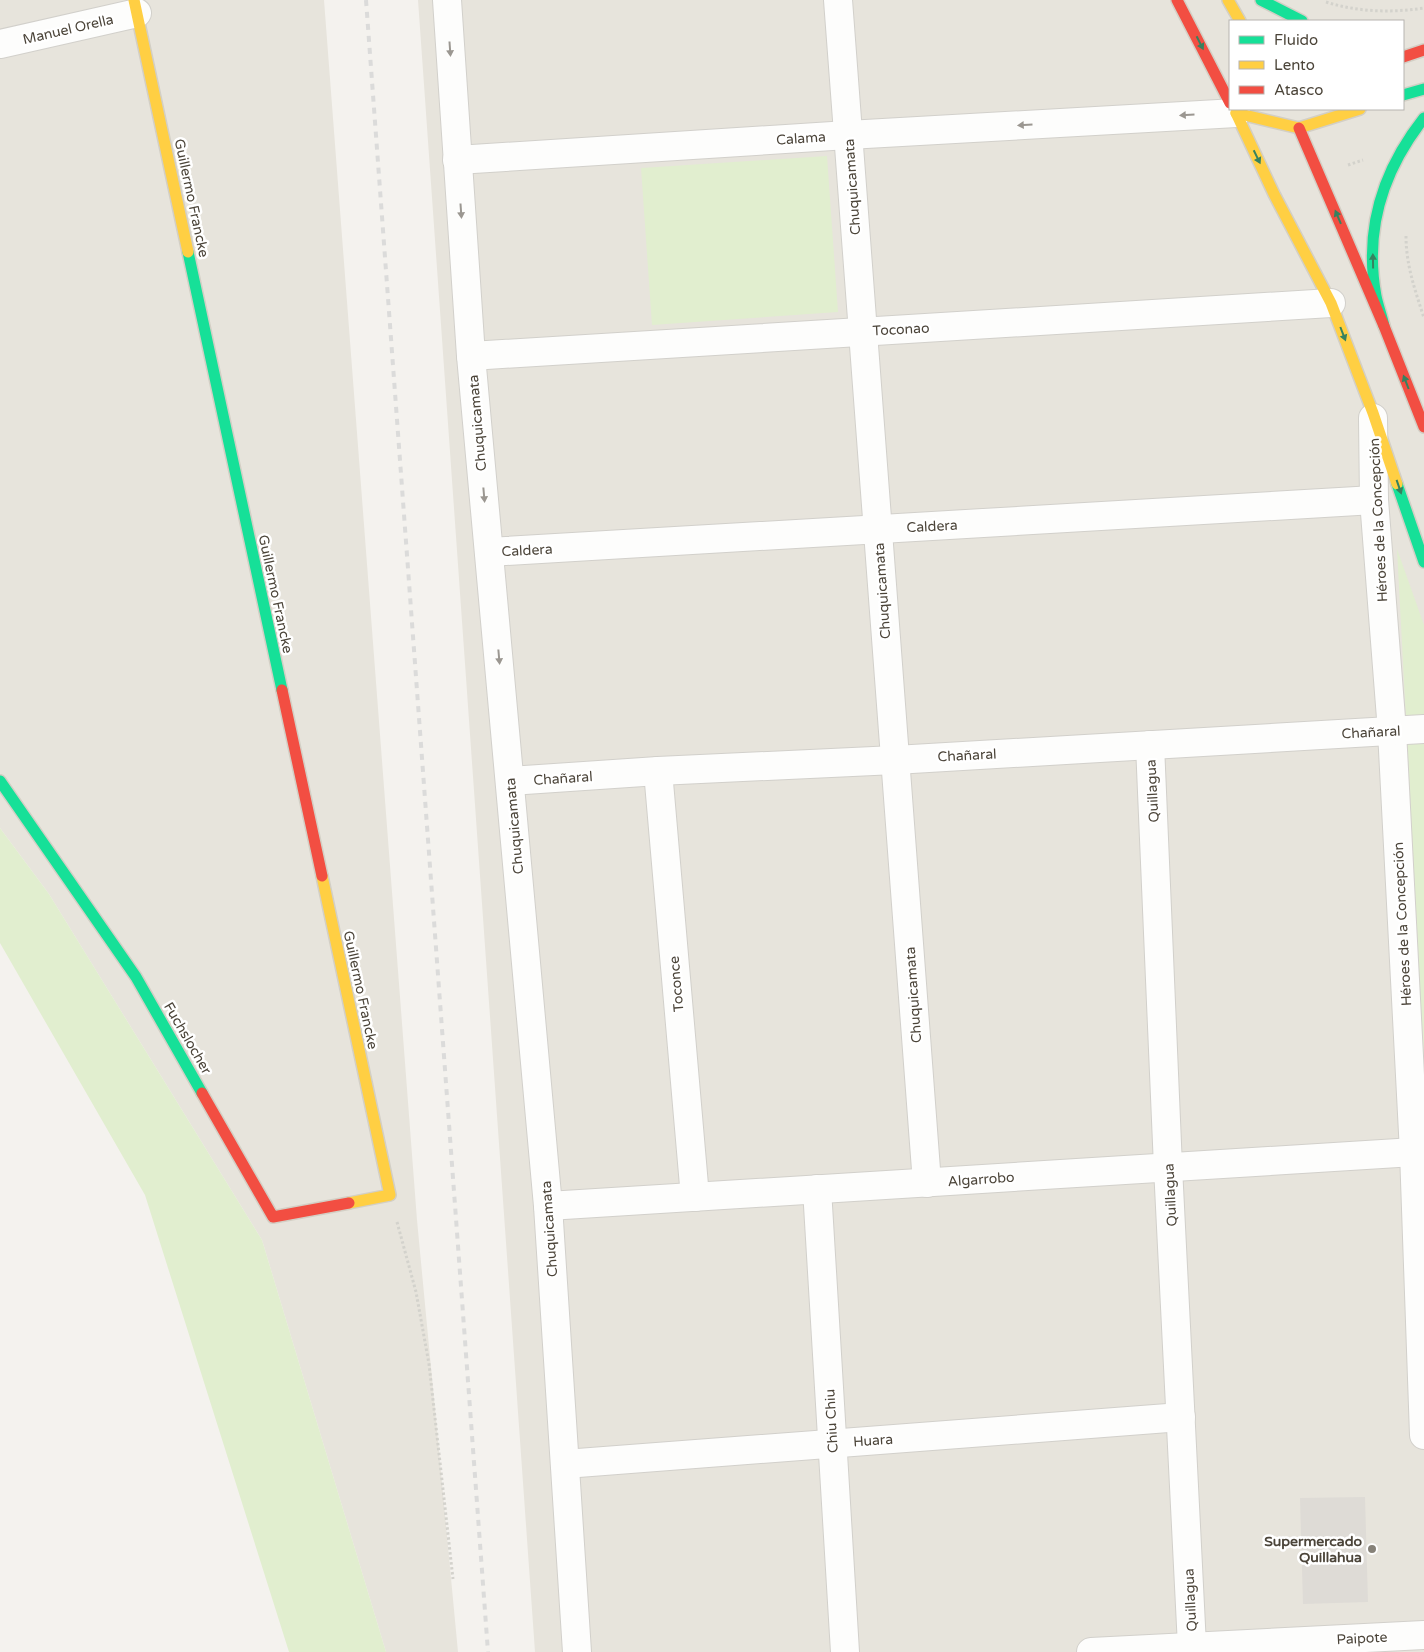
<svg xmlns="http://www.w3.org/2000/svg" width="1424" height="1652" viewBox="0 0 1424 1652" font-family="'Varela Round',sans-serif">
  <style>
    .residential { fill: #e7e4dc; fill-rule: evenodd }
    .green { fill: #e1eecf }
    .building { fill: #dedbd6 }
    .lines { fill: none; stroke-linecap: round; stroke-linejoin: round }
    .street-casing { stroke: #d2d0cb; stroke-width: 30 }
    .fast-casing { stroke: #d3cfc5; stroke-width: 14 }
    .slow-casing { stroke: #d3cfc5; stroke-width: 14 }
    .jam-casing { stroke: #d3cfc5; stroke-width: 14 }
    .path { stroke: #d3d2cc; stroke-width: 3; stroke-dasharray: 2.5 2.5; stroke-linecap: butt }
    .street { stroke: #fdfdfc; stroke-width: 28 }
    .fast { stroke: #16e098; stroke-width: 11 }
    .slow { stroke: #ffcf43; stroke-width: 11 }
    .jam { stroke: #f24e42; stroke-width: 11 }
    .rail { stroke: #dbdbda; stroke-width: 4; stroke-dasharray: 6 6; stroke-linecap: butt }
    .oneway { fill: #36825f }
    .oneway2 { fill: #9b9791 }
    .poi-dot { fill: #868178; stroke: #fff; stroke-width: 2 }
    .labels { text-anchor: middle; stroke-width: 5; stroke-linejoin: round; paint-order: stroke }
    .street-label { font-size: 14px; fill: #4b4439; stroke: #fff }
    .poi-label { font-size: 14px; font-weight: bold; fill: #4b4439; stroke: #fff; text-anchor: end }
  </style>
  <rect width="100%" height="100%" fill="#f4f2ee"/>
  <g class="residential">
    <polygon points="0,0 324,0 417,1220 458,1652 386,1652 262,1240 49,894 0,828"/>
    <path d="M418,0H1424V1652H535ZM1230,21H1403V109H1230Z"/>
  </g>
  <g class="green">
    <polygon points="827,156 838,312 652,325 641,168"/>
    <polygon points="1397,549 1424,625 1424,1060"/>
    <polygon points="0,828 49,894 262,1240 386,1652 289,1652 145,1195 0,943"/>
  </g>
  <polygon class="building" points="1365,1497 1368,1602 1303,1604 1300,1498"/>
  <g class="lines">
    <g class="street-casing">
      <g id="street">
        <polyline points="447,0 471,356 548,1206 577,1652"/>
        <polyline points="838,0 927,1183"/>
        <polyline points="0,44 137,13"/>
        <polyline points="457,160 848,135 1236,113"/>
        <polyline points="471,356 1331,303"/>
        <polyline points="1373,418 1374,500 1392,731 1414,1152 1424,1435"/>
        <polyline points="489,552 1374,500"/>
        <polyline points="1150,745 1168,1167 1192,1646"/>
        <polyline points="658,771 695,1197"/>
        <polyline points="510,781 658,771 895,760 1424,729"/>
        <polyline points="817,1189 845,1652"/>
        <polyline points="548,1206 1414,1152"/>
        <polyline points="565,1464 1181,1417"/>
        <polyline points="1091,1652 1424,1635"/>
      </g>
    </g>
    <g class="fast-casing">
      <g id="fast">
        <polyline points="1261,0 1302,21"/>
        <polyline points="1403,95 1424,89"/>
        <polyline points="188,252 282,690"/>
        <path d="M1384,326C1382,316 1378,306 1376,296C1364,230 1383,170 1424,118"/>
        <polyline points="1397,484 1424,562"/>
        <polyline points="0,781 136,977 202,1093"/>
      </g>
    </g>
    <g class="slow-casing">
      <g id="slow">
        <polyline points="134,0 188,252"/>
        <polyline points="1228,0 1240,21"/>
        <polyline points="1236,113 1274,194 1331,303 1373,413 1397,484"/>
        <polyline points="1236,113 1299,128 1360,109"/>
        <polyline points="322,876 390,1195 349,1203"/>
      </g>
    </g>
    <g class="jam-casing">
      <g id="jam">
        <polyline points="1177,0 1230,103"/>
        <polyline points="1403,57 1424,50"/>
        <polyline points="1299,128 1384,326 1424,427"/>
        <polyline points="282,690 322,876"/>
        <polyline points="202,1093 273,1217 349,1203"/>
      </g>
    </g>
    <g class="path">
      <path d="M1326,2C1358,12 1391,13 1424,8"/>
      <polyline points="1348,165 1363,160"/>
      <path d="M1406,236C1406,265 1415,290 1424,318"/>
      <polyline points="397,1222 416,1292 429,1364 453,1579"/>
    </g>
    <use href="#street" class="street"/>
    <use href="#fast" class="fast"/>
    <use href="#slow" class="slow"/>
    <use href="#jam" class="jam"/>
    <polyline class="rail" points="366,0 488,1652"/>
  </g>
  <defs><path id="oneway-solid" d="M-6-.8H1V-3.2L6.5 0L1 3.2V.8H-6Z" transform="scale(1.25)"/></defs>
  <g class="oneway">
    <use href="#oneway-solid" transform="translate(1200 43) rotate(63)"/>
    <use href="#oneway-solid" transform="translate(1257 157) rotate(64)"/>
    <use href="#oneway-solid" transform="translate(1338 217) rotate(-113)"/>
    <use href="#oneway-solid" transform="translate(1373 261) rotate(-91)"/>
    <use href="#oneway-solid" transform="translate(1343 334) rotate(69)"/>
    <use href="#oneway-solid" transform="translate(1406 382) rotate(-111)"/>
    <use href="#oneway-solid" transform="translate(1399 487) rotate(71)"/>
  </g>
  <g class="oneway2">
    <use href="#oneway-solid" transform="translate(450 49) rotate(86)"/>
    <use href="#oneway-solid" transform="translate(1187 115) rotate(177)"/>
    <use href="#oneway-solid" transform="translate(1025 125) rotate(177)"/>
    <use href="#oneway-solid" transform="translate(461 211) rotate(86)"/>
    <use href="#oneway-solid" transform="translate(484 495) rotate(85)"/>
    <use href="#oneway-solid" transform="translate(499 657) rotate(85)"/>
  </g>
  <circle class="poi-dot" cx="1372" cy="1549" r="5"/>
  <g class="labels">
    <g class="street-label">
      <text transform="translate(68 29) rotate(-13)" y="5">Manuel Orella</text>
      <text transform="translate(801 138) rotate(-4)" y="5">Calama</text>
      <text transform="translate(852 187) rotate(-94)" y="5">Chuquicamata</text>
      <text transform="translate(192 198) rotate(78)" y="5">Guillermo Francke</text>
      <text transform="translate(901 329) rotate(-3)" y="5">Toconao</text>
      <text transform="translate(477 423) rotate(-95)" y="5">Chuquicamata</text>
      <text transform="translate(1378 520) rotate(-93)" y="5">Héroes de la Concepción</text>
      <text transform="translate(932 526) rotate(-3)" y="5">Caldera</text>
      <text transform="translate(527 550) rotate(-3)" y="5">Caldera</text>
      <text transform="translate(882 591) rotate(-94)" y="5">Chuquicamata</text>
      <text transform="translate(276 594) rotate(78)" y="5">Guillermo Francke</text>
      <text transform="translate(1371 732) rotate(-3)" y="5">Chañaral</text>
      <text transform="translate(967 755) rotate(-3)" y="5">Chañaral</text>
      <text transform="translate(563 778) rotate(-4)" y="5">Chañaral</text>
      <text transform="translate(1152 791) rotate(-93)" y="5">Quillagua</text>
      <text transform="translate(514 826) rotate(-95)" y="5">Chuquicamata</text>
      <text transform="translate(1402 924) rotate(-93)" y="5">Héroes de la Concepción</text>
      <text transform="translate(676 984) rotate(-95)" y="5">Toconce</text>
      <text transform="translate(361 990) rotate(78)" y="5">Guillermo Francke</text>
      <text transform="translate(913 995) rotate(-94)" y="5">Chuquicamata</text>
      <text transform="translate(188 1038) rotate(60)" y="5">Fuchslocher</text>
      <text transform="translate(981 1179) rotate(-4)" y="5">Algarrobo</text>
      <text transform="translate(1170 1195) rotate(-93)" y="5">Quillagua</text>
      <text transform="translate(549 1229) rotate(-94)" y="5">Chuquicamata</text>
      <text transform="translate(831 1421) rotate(-93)" y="5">Chiu Chiu</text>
      <text transform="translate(873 1440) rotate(-4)" y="5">Huara</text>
      <text transform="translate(1190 1600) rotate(-93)" y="5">Quillagua</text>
      <text transform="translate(1362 1638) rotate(-3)" y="5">Paipote</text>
    </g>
    <g class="poi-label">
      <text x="1362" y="1546">Supermercado<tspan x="1362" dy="16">Quillahua</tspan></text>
    </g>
  </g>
  <rect x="1229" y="20" width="175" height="90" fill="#ffffff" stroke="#b7b4b0"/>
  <rect x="1239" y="36" width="25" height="8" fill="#16e098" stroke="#b7b4b0"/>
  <text x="1274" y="45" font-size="15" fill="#4b4439">Fluido</text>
  <rect x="1239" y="61" width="25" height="8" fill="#ffcf43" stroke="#b7b4b0"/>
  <text x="1274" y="70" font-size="15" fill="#4b4439">Lento</text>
  <rect x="1239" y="86" width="25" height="8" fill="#f24e42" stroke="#b7b4b0"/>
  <text x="1274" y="95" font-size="15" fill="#4b4439">Atasco</text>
</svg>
